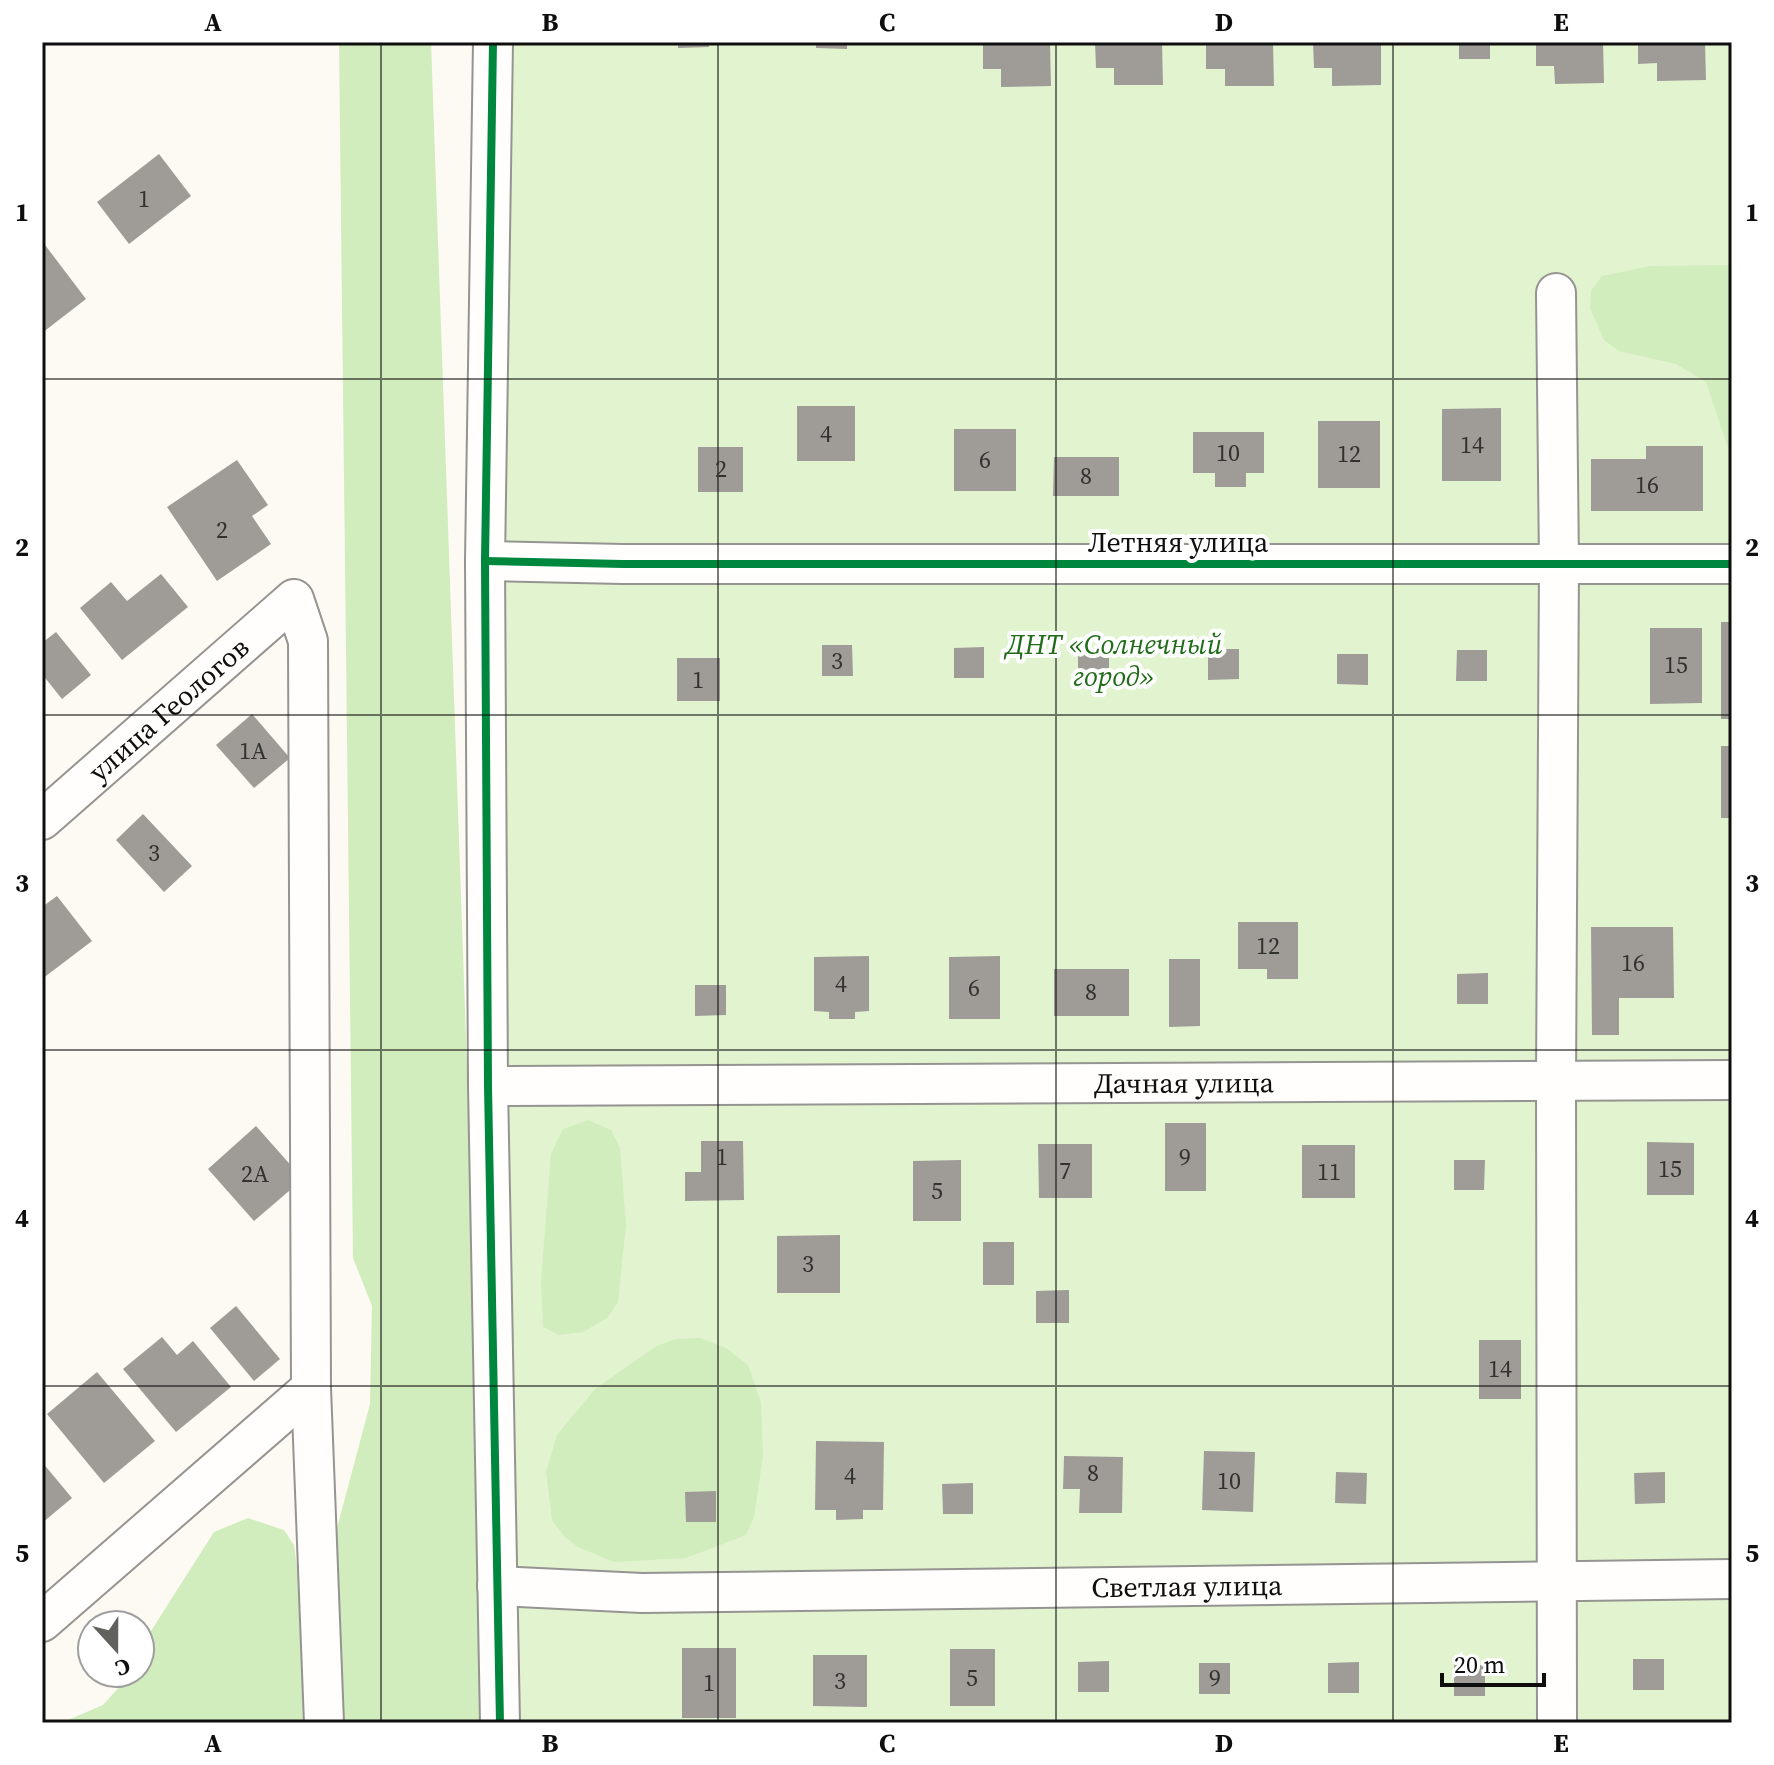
<svg xmlns="http://www.w3.org/2000/svg" width="1774" height="1765" viewBox="0 0 1774 1765" font-family="'Source Serif 4',serif">
  <style>
    .green { fill: #e2f3d0 }
    .forest { fill: #d1ecbd }
    .building { fill: #9f9c98 }
    .lines { fill: none; stroke-linecap: round; stroke-linejoin: round }
    .minor-casing { stroke: #959491; stroke-width: 42 }
    .minor { stroke: #fffefd; stroke-width: 38 }
    .cycleway-casing { stroke: #fff; stroke-width: 13 }
    .cycleway { stroke: #00873e; stroke-width: 8 }
    .grid { fill: none; stroke: #0e0e0e; stroke-width: 2; stroke-opacity: 0.55 }
    .labels { text-anchor: middle; stroke-width: 8; stroke-linejoin: round; paint-order: stroke }
    .number-label { font-size: 24px; fill: #323230 }
    .street-label { font-size: 28px; fill: #0e0e0e; stroke: #fff }
    .park-label { font-size: 28px; font-style: italic; fill: #216c18; stroke: #fff }
    .neatline { fill: none; stroke: #0e0e0e; stroke-width: 3 }
    .grid-label { font-size: 26px; text-anchor: middle; font-weight: bold; fill: #0e0e0e }
  </style>
  <rect width="100%" height="100%" fill="#fcfaf2"/>
  <polygon class="green" points="488,42 1732,42 1732,1723 510,1723"/>
  <g class="forest">
    <polygon points="339,42 431,42 490,1723 343,1723 336,1532 370,1404 372,1306 353,1258"/>
    <polygon points="1732,265 1732,460 1706,382 1676,364 1619,351 1604,340 1590,308 1591,291 1602,276 1650,266"/>
    <polygon points="588,1120 611,1130 620,1148 626,1225 618,1302 607,1318 583,1332 559,1335 543,1327 541,1281 551,1154 563,1129"/>
    <polygon points="700,1338 726,1348 748,1365 761,1403 763,1456 754,1517 746,1535 686,1558 614,1562 578,1547 564,1536 552,1520 546,1472 557,1435 595,1389 655,1347 675,1339"/>
    <polygon points="248,1518 284,1530 294,1545 311,1672 308,1723 61,1723 103,1705 132,1673 140,1673 140,1662 151,1631 214,1532"/>
  </g>
  <g class="building">
    <polygon points="678,42 709,42 709,47 678,48"/>
    <polygon points="816,42 847,42 847,49 816,48"/>
    <polygon points="983,42 1050,42 1051,86 1001,87 1001,69 983,69"/>
    <polygon points="1095,42 1162,42 1163,85 1114,85 1114,68 1096,68"/>
    <polygon points="1206,42 1273,42 1274,86 1225,86 1225,69 1206,69"/>
    <polygon points="1313,42 1381,42 1381,85 1332,86 1332,68 1314,68"/>
    <rect x="1459" y="42" width="31" height="17"/>
    <polygon points="1536,42 1603,42 1604,83 1555,84 1554,66 1536,66"/>
    <polygon points="1638,42 1705,42 1706,80 1657,81 1657,63 1638,64"/>
    <polygon points="159,154 191,196 129,244 97,202"/>
    <polygon points="42,241 86,299 42,333"/>
    <rect x="797" y="406" width="58" height="55"/>
    <polygon points="1501,408 1501,481 1442,481 1442,409"/>
    <rect x="1318" y="421" width="62" height="67"/>
    <rect x="954" y="429" width="62" height="62"/>
    <polygon points="1193,432 1264,432 1264,473 1246,473 1246,487 1215,487 1215,473 1193,473"/>
    <polygon points="1646,446 1703,446 1703,511 1591,511 1591,459 1646,459"/>
    <rect x="698" y="447" width="45" height="45"/>
    <polygon points="1054,457 1119,457 1119,496 1053,496"/>
    <polygon points="237,460 268,505 252,516 271,544 217,581 167,507"/>
    <polygon points="161,574 188,607 122,660 80,608 111,582 127,601"/>
    <rect x="1721" y="622" width="11" height="97"/>
    <polygon points="1650,628 1702,628 1702,703 1650,704"/>
    <polygon points="56,632 91,675 62,699 42,674 42,643"/>
    <polygon points="822,645 852,645 853,676 822,676"/>
    <polygon points="984,647 984,678 954,678 954,648"/>
    <rect x="1078" y="648" width="31" height="30"/>
    <polygon points="1208,649 1239,649 1239,679 1208,680"/>
    <polygon points="1457,650 1487,650 1487,681 1456,681"/>
    <polygon points="1337,654 1368,654 1368,685 1337,684"/>
    <rect x="677" y="658" width="43" height="43"/>
    <polygon points="252,714 290,758 254,788 216,745"/>
    <rect x="1721" y="746" width="11" height="72"/>
    <polygon points="143,814 192,866 164,892 116,840"/>
    <polygon points="57,896 92,941 42,979 42,907"/>
    <polygon points="1238,922 1298,922 1298,979 1267,979 1267,969 1238,969"/>
    <polygon points="1591,927 1673,927 1674,998 1619,998 1619,1035 1592,1035"/>
    <polygon points="869,956 869,1011 855,1012 855,1019 829,1019 829,1012 814,1011 814,957"/>
    <polygon points="1000,956 1000,1019 949,1019 949,957"/>
    <polygon points="1169,959 1200,959 1200,1026 1169,1027"/>
    <rect x="1054" y="969" width="75" height="47"/>
    <polygon points="1488,973 1488,1004 1457,1004 1457,974"/>
    <polygon points="695,985 726,985 726,1015 695,1016"/>
    <rect x="1165" y="1123" width="41" height="68"/>
    <polygon points="256,1126 303,1179 254,1221 208,1169"/>
    <polygon points="701,1141 743,1141 744,1200 685,1201 685,1172 701,1172"/>
    <polygon points="1647,1142 1694,1143 1694,1195 1647,1195"/>
    <polygon points="1038,1144 1092,1144 1092,1198 1039,1198"/>
    <rect x="1302" y="1145" width="53" height="53"/>
    <polygon points="961,1160 961,1221 913,1221 913,1161"/>
    <polygon points="1454,1160 1485,1160 1484,1190 1454,1190"/>
    <polygon points="840,1235 840,1293 777,1293 777,1236"/>
    <rect x="983" y="1242" width="31" height="43"/>
    <polygon points="1069,1290 1069,1323 1036,1323 1036,1291"/>
    <polygon points="236,1306 280,1359 254,1381 210,1328"/>
    <polygon points="162,1337 177,1355 193,1341 231,1387 176,1432 123,1369"/>
    <rect x="1479" y="1340" width="42" height="59"/>
    <polygon points="97,1372 155,1441 104,1483 47,1414"/>
    <polygon points="816,1441 884,1442 883,1510 863,1510 863,1519 836,1520 836,1510 815,1510"/>
    <polygon points="1204,1451 1255,1452 1253,1512 1202,1510"/>
    <polygon points="1064,1456 1123,1457 1122,1513 1079,1513 1080,1489 1063,1489"/>
    <polygon points="42,1462 72,1498 42,1523"/>
    <polygon points="1336,1472 1367,1473 1366,1504 1335,1503"/>
    <polygon points="1665,1472 1665,1503 1635,1504 1634,1473"/>
    <polygon points="973,1483 973,1514 943,1514 942,1484"/>
    <polygon points="716,1491 716,1522 686,1522 685,1492"/>
    <rect x="682" y="1648" width="54" height="70"/>
    <rect x="950" y="1649" width="45" height="57"/>
    <polygon points="813,1655 867,1655 867,1707 813,1706"/>
    <rect x="1633" y="1659" width="31" height="31"/>
    <polygon points="1109,1661 1109,1692 1078,1692 1078,1662"/>
    <polygon points="1359,1662 1359,1693 1328,1693 1328,1663"/>
    <rect x="1199" y="1663" width="31" height="31"/>
    <rect x="1454" y="1665" width="31" height="31"/>
  </g>
  <g class="lines">
    <g class="minor-casing">
      <g id="minor">
        <polyline points="493,42 485,561 488,1086 500,1723"/>
        <polyline points="1556,293 1559,564 1556,1080 1557,1723"/>
        <polyline points="485,561 623,564 1732,564"/>
        <path id="s1" d="M42,820L294,599L308,641L311,1388L324,1723"/>
        <path id="s2" d="M488,1086L1732,1080"/>
        <path id="s3" d="M497,1586L642,1593L1732,1579"/>
        <polyline points="42,1622 311,1388"/>
      </g>
    </g>
    <use href="#minor" class="minor"/>
    <g class="cycleway-casing">
      <g id="cycleway">
        <polyline points="493,42 485,561 488,1086 500,1723"/>
        <polyline points="485,561 623,564 1732,564"/>
      </g>
    </g>
    <use href="#cycleway" class="cycleway"/>
  </g>
  <path class="grid" d="M381,42V1723M718,42V1723M1056,42V1723M1393,42V1723M42,379H1732M42,715H1732M42,1050H1732M42,1386H1732"/>
  <g class="labels">
    <g class="number-label">
      <text x="144" y="207">1</text>
      <text x="826" y="442">4</text>
      <text x="1472" y="453">14</text>
      <text x="1228" y="461">10</text>
      <text x="1349" y="462">12</text>
      <text x="985" y="468">6</text>
      <text x="721" y="477">2</text>
      <text x="1086" y="484">8</text>
      <text x="1647" y="493">16</text>
      <text x="222" y="538">2</text>
      <text x="837" y="669">3</text>
      <text x="1676" y="673">15</text>
      <text x="698" y="688">1</text>
      <text x="253" y="759">1А</text>
      <text x="154" y="861">3</text>
      <text x="1268" y="954">12</text>
      <text x="1633" y="971">16</text>
      <text x="841" y="992">4</text>
      <text x="974" y="996">6</text>
      <text x="1091" y="1000">8</text>
      <text x="722" y="1165">1</text>
      <text x="1185" y="1165">9</text>
      <text x="1670" y="1177">15</text>
      <text x="1065" y="1179">7</text>
      <text x="1329" y="1180">11</text>
      <text x="255" y="1182">2А</text>
      <text x="937" y="1199">5</text>
      <text x="808" y="1272">3</text>
      <text x="1500" y="1377">14</text>
      <text x="1093" y="1481">8</text>
      <text x="850" y="1484">4</text>
      <text x="1229" y="1489">10</text>
      <text x="972" y="1686">5</text>
      <text x="1215" y="1686">9</text>
      <text x="840" y="1689">3</text>
      <text x="709" y="1691">1</text>
    </g>
    <g class="street-label">
      <text x="1178" y="552">Летняя улица</text>
      <text dy="10" stroke="none"><textPath href="#s1" startOffset="168">улица Геологов</textPath></text>
      <text dy="10" stroke="none"><textPath href="#s2" startOffset="696">Дачная улица</textPath></text>
      <text dy="10" stroke="none"><textPath href="#s3" startOffset="690">Светлая улица</textPath></text>
    </g>
    <g class="park-label">
      <text x="1114" y="654">ДНТ «Солнечный<tspan x="1114" dy="32">город»</tspan></text>
    </g>
  </g>
  <rect width="1774" height="1765" fill="none" stroke="#ffffff" stroke-width="88"/>
  <g transform="translate(116 1649) rotate(159)"><circle r="38" fill="#ffffff" stroke="#9f9f9f" stroke-width="2"/>
  <path d="M0-6L14 30L0 20L-14 30Z" fill="#61615e"/>
  <text y="-12" font-size="22" font-weight="bold" text-anchor="middle" fill="#0e0e0e">С</text>
  </g>
  <path d="M1442 1673v12h102v-12" fill="none" stroke="#0e0e0e" stroke-width="4"/>
  <text x="1454" y="1673" font-size="24" fill="#0e0e0e" stroke="#ffffff" stroke-width="6" paint-order="stroke">20 m</text>
  <rect x="44" y="44" width="1686" height="1677" class="neatline"/>
  <g class="grid-label">
    <text x="213" y="31">A</text>
    <text x="550" y="31">B</text>
    <text x="887" y="31">C</text>
    <text x="1224" y="31">D</text>
    <text x="1561" y="31">E</text>
    <text x="22" y="221">1</text>
    <text x="1752" y="221">1</text>
    <text x="22" y="556">2</text>
    <text x="1752" y="556">2</text>
    <text x="22" y="892">3</text>
    <text x="1752" y="892">3</text>
    <text x="22" y="1227">4</text>
    <text x="1752" y="1227">4</text>
    <text x="22" y="1562">5</text>
    <text x="1752" y="1562">5</text>
    <text x="213" y="1752">A</text>
    <text x="550" y="1752">B</text>
    <text x="887" y="1752">C</text>
    <text x="1224" y="1752">D</text>
    <text x="1561" y="1752">E</text>
  </g>
</svg>
